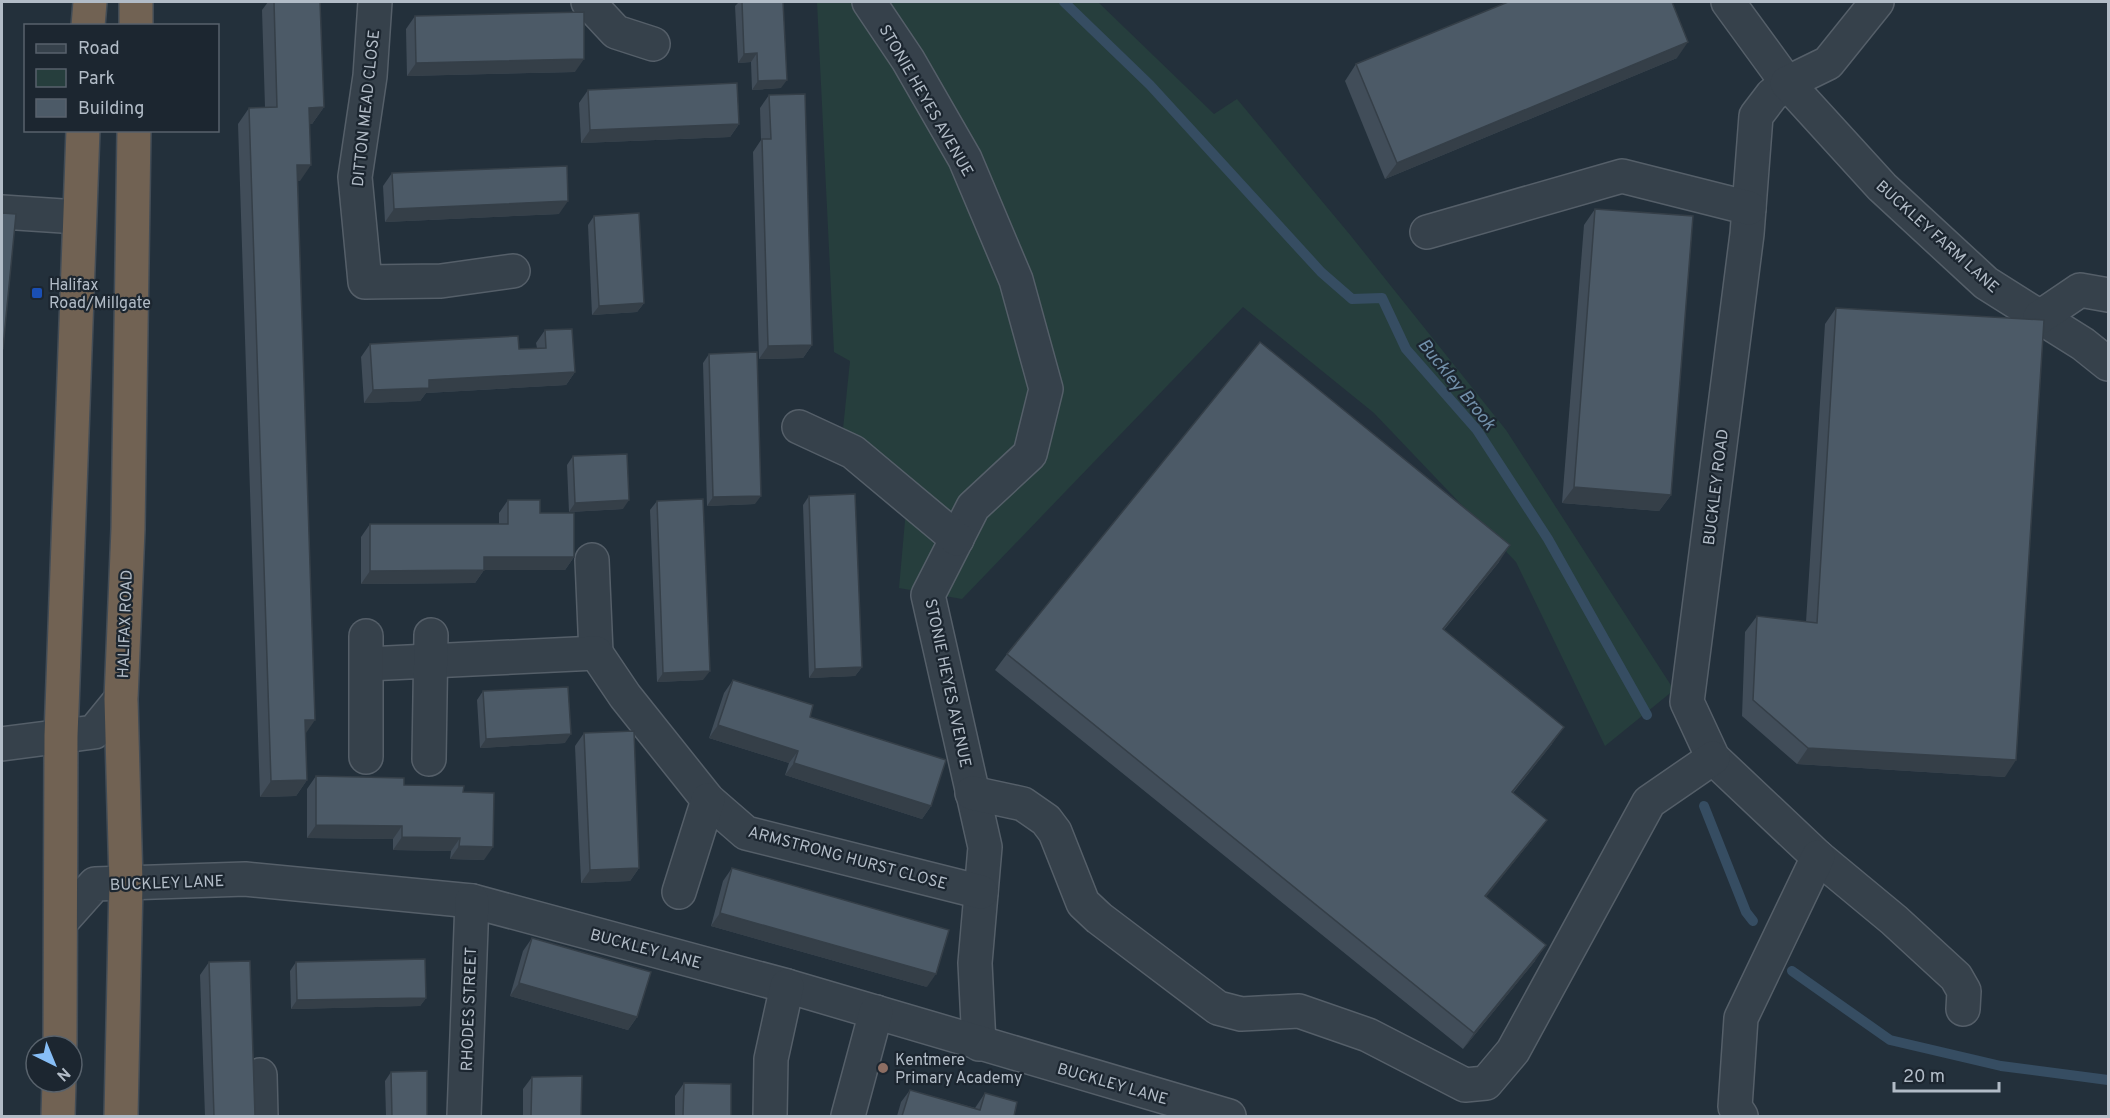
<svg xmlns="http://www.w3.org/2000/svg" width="2110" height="1118" viewBox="0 0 2110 1118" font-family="Overpass,sans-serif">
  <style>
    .green { fill: #263e3d }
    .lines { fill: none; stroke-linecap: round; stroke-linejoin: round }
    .stream { stroke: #364d62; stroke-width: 10 }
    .minor-casing { stroke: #555f69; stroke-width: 36 }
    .highway-casing { stroke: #424c56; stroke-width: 36 }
    .minor { stroke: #36414b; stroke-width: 33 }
    .highway { stroke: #716253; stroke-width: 33 }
    .wall { fill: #414d59 }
    .shaded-wall { fill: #353f48 }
    .building { fill: #4c5a67; stroke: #353f48; stroke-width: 1.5 }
    .transit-dot { fill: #1a4fb4; stroke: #1c2630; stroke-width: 2 }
    .education-dot { fill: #8d6e63; stroke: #1c2630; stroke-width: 2 }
    .labels { text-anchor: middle; stroke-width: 4.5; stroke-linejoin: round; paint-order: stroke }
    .street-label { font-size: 16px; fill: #b2bcc7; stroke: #1c2630 }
    .poi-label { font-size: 16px; fill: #b2bcc7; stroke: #1c2630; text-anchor: start }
    .water-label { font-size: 18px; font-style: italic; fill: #7290aa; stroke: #1c2630 }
  </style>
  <rect width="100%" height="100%" fill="#23303b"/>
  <polygon class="green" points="817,2 851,2 893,63 920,48 887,2 1098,2 1214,114 1237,99 1351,236 1506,430 1674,690 1605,746 1516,562 1374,413 1243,307 962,599 899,588 909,476 843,429 850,361 834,352"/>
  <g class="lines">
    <g class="stream">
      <polyline points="1064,2 1150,85 1321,272 1352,299 1382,298 1406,349 1477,430 1548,539 1647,715"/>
      <polyline points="1704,806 1746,912 1753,921"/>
      <polyline points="1792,971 1890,1040 2001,1066 2108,1080"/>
    </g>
    <g class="minor-casing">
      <g id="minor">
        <polyline points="375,2 370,76 355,177 365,282 441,281 513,271"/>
        <polyline points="588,2 616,32 653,44"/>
        <polyline points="869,2 908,60 965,159 1016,280 1046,389 1030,454 973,507 928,595 985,847 975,963 979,1044"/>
        <polyline points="1728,2 1787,83 1772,95 1756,116 1747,234 1687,702 1713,758 1818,857 1894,920 1956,977 1964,991 1963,1009"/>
        <polyline points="1877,2 1828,63 1787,83 1882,187 1986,283 2083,344 2108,364"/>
        <polyline points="2,212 78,217"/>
        <polyline points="1427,232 1622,176 1749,208"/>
        <polyline points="2040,317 2080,290 2108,295"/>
        <polyline points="799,427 853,452 957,539"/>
        <polyline points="592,560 596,653"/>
        <polyline points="367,664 596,653 625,696 708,800 746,833 981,892"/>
        <polyline points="2,744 94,732 121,699"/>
        <polyline points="366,757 366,636"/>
        <polyline points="429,759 431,635"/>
        <polyline points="972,793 1023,804 1046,820 1055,832 1083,903 1099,918 1218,1008 1241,1014 1299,1011 1368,1035 1465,1085 1486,1083 1513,1051 1649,802 1713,758"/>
        <polyline points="679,892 708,800"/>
        <polyline points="62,921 95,884 245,879 472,901 787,986 1229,1116"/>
        <polyline points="260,1075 261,1116"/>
        <polyline points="464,1116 472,901"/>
        <polyline points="770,1116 771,1059 787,986"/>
        <polyline points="848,1116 876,1012"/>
        <polyline points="1741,1116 1735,1107 1741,1018 1818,857"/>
      </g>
    </g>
    <g class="highway-casing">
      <g id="highway">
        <polyline points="88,26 90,2"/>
        <polyline points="136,26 136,2"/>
        <polyline points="60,1046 61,736 83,130"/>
        <polyline points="58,1116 59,1082"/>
        <polyline points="121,1116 126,883 121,699 128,529 134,130"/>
      </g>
    </g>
    <use href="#minor" class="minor"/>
    <use href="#highway" class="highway"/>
  </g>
  <g class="wall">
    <polygon points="268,2 274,2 324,107 312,124 310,124 300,181 298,181 305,734 307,780 296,796 260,797 238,124 249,108 265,107 262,10"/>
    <polygon points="739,2 783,2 781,88 752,90 751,62 738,63 735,6"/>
    <polygon points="2109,12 2109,29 2107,28"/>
    <polygon points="415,16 575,72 407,76 406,29"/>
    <polygon points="1677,58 1385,179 1345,81 1356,64"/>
    <polygon points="588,90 739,124 730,137 581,143 579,103"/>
    <polygon points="769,95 812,345 803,358 759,359 753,152 761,140 760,108"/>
    <polygon points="392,173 559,214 385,222 383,186"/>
    <polygon points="1595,209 1671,495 1659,511 1562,503 1584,225"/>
    <polygon points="594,216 644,303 637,312 592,315 588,225"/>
    <polygon points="1836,308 2005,777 1797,764 1742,716 1745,632 1757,616 1806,622 1825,324"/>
    <polygon points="545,330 575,372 566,385 426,393 420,401 364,403 361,357 370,344 519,349 537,348 536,343"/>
    <polygon points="709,354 755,504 707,506 703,363"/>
    <polygon points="573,456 623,509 569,512 567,465"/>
    <polygon points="809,496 862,667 855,676 809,678 803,505"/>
    <polygon points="508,500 574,557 565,570 484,570 475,583 361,584 361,537 370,524 499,524 499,513"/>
    <polygon points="657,501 703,680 657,682 650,510"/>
    <polygon points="1499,562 1444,630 1552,744 1513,793 1535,836 1486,896 1535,961 1463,1049 995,670 1007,654"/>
    <polygon points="733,680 810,717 931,806 922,819 785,775 789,763 709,738 724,693"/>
    <polygon points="483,691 565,743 480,748 477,700"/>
    <polygon points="584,733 639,868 630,881 581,883 575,746"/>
    <polygon points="316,776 404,785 463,792 484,860 450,859 451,851 393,850 393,839 307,838 307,789"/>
    <polygon points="732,868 927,987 711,926 723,881"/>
    <polygon points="532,938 637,1017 628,1030 510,996 523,951"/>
    <polygon points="209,962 255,1116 205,1116 200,975"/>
    <polygon points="296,962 426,998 420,1006 291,1009 290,971"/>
    <polygon points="391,1072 427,1116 386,1116 385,1081"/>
    <polygon points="532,1077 581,1116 523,1116 523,1089"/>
    <polygon points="684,1083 731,1116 675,1116 675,1096"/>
    <polygon points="910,1090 975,1108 985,1093 1014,1116 897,1116 901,1102"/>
  </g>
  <g class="shaded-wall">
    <polygon points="1688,42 1677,58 1385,179 1397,163"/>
    <polygon points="757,53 751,62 738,63 744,54"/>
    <polygon points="584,59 575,72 407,76 416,63"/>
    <polygon points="787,80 781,88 752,90 758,81"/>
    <polygon points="324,107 312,124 298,124 309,108"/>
    <polygon points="739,124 730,137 581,143 590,130"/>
    <polygon points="297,165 311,165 300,181 286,182"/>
    <polygon points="568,201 559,214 385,222 394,209"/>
    <polygon points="644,303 637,312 592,315 599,306"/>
    <polygon points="812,345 803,358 759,359 768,346"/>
    <polygon points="575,372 566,385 426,393 420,401 364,403 373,390 429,380"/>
    <polygon points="1574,487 1671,495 1659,511 1562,503"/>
    <polygon points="761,496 755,504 707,506 713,497"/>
    <polygon points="629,500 623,509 569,512 575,503"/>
    <polygon points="1510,545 1499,562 1431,645 1443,629"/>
    <polygon points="484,557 574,557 565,570 475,570"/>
    <polygon points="484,570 475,583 361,584 370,571"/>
    <polygon points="862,667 855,676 809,678 815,669"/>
    <polygon points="710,671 703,680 657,682 663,673"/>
    <polygon points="305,720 315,720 304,736"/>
    <polygon points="718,725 798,751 789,763 709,738"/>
    <polygon points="1564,727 1552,744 1500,808 1512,792"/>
    <polygon points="571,734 565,743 480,748 486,739"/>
    <polygon points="1808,748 2016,760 2005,777 1797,764"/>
    <polygon points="794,763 931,806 922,819 785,775"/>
    <polygon points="307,780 296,796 260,797 271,781"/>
    <polygon points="1547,820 1535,836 1474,912 1485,896"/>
    <polygon points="316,825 402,826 393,839 307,838"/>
    <polygon points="402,837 460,838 451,851 393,850"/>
    <polygon points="459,846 493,847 484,860 450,859"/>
    <polygon points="639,868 630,881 581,883 590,870"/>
    <polygon points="720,913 936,974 927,987 711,926"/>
    <polygon points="1546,945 1535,961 1463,1049 1474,1033"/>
    <polygon points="519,983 637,1017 628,1030 510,996"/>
    <polygon points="426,998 420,1006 291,1009 297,1000"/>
  </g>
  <g class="building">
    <polygon points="274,2 320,2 324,107 309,108 311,165 297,165 315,720 305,720 307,780 271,781 249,108 277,107"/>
    <polygon points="742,2 783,2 787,80 758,81 757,53 744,54"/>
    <polygon points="1508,2 1672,2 1688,42 1397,163 1356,64"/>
    <polygon points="584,12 584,59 416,63 415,16"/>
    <polygon points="737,83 739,124 590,130 588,90"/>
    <polygon points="805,94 812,345 768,346 762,139 771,139 769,95"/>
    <polygon points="567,166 568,201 394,209 392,173"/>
    <polygon points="1595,209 1693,216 1671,495 1574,487"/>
    <polygon points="2,213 16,214 3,348 2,347"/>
    <polygon points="639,213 644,303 599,306 594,216"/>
    <polygon points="1836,308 2044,320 2016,760 1808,748 1753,700 1757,616 1817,623"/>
    <polygon points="572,329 575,372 429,380 429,388 373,390 370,344 518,336 519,349 546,348 545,330"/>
    <polygon points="1260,342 1510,545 1443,629 1564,727 1512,792 1547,820 1485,896 1546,945 1474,1033 1007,654"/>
    <polygon points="757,352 761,496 713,497 709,354"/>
    <polygon points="627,454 629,500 575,503 573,456"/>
    <polygon points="855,494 862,667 815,669 809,496"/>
    <polygon points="703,499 710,671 663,673 657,501"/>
    <polygon points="508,500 540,500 540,513 574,513 574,557 484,557 484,570 370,571 370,524 508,524"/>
    <polygon points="733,680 813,705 810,717 946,760 931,806 794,763 798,751 718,725"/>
    <polygon points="568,687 571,734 486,739 483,691"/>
    <polygon points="634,731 639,868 590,870 584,733"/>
    <polygon points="316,776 404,778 404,785 464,786 463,792 494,793 493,847 459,846 460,838 402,837 402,826 316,825"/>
    <polygon points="732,868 949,930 936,974 720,913"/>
    <polygon points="532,938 651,972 637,1017 519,983"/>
    <polygon points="425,959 426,998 297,1000 296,962"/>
    <polygon points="250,961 255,1116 214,1116 209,962"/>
    <polygon points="427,1071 427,1116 392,1116 391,1072"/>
    <polygon points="582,1076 581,1116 531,1116 532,1077"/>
    <polygon points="684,1083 731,1084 731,1116 683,1116"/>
    <polygon points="910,1090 980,1110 985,1093 1017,1102 1014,1116 902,1116"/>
  </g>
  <rect class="transit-dot" x="31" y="287" width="12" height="12" rx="3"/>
  <circle class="education-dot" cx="883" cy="1068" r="6"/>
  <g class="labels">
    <g class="street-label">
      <text transform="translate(927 100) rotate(60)" y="6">STONIE HEYES AVENUE</text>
      <text transform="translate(365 108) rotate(-84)" y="6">DITTON MEAD CLOSE</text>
      <text transform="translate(1938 236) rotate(42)" y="6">BUCKLEY FARM LANE</text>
      <text transform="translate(1715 487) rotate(-83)" y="6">BUCKLEY ROAD</text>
      <text transform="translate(124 624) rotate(-88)" y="6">HALIFAX ROAD</text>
      <text transform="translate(949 683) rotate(78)" y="6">STONIE HEYES AVENUE</text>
      <text transform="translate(848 857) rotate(15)" y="6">ARMSTRONG HURST CLOSE</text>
      <text transform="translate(167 882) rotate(-2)" y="6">BUCKLEY LANE</text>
      <text transform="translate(646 948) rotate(15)" y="6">BUCKLEY LANE</text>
      <text transform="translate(468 1009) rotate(-88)" y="6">RHODES STREET</text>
      <text transform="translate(1113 1083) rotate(16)" y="6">BUCKLEY LANE</text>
    </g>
    <g class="poi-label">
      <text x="49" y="290">Halifax<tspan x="49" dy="18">Road/Millgate</tspan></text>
      <text x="895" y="1065">Kentmere<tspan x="895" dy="18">Primary Academy</tspan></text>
    </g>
    <g class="water-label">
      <text transform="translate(1457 384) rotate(51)" y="6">Buckley Brook</text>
    </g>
  </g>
  <rect width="2110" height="1118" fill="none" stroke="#b2bcc7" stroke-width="6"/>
  <rect x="24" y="24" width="195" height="108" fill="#1c2630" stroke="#58626c" stroke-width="1.5"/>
  <rect x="36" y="44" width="30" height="9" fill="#36414b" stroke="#58626c" stroke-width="1.5"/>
  <text x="78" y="54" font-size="18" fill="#b2bcc7">Road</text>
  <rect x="36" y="69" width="30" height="18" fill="#263e3d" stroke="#58626c" stroke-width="1.5"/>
  <text x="78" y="84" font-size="18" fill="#b2bcc7">Park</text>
  <rect x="36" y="99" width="30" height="18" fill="#4c5a67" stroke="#58626c" stroke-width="1.5"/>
  <text x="78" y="114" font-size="18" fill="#b2bcc7">Building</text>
  <g transform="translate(54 1064) rotate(137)"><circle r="28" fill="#1c2630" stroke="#58626c" stroke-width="1.5"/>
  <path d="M0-4.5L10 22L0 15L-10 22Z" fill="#87bef7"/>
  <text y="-9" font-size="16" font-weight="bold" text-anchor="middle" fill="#b2bcc7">N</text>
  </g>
  <path d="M1894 1082v9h105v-9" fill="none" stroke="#b2bcc7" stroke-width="3"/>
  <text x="1903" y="1082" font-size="18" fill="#b2bcc7" stroke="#1c2630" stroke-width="4.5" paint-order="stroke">20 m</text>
</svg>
